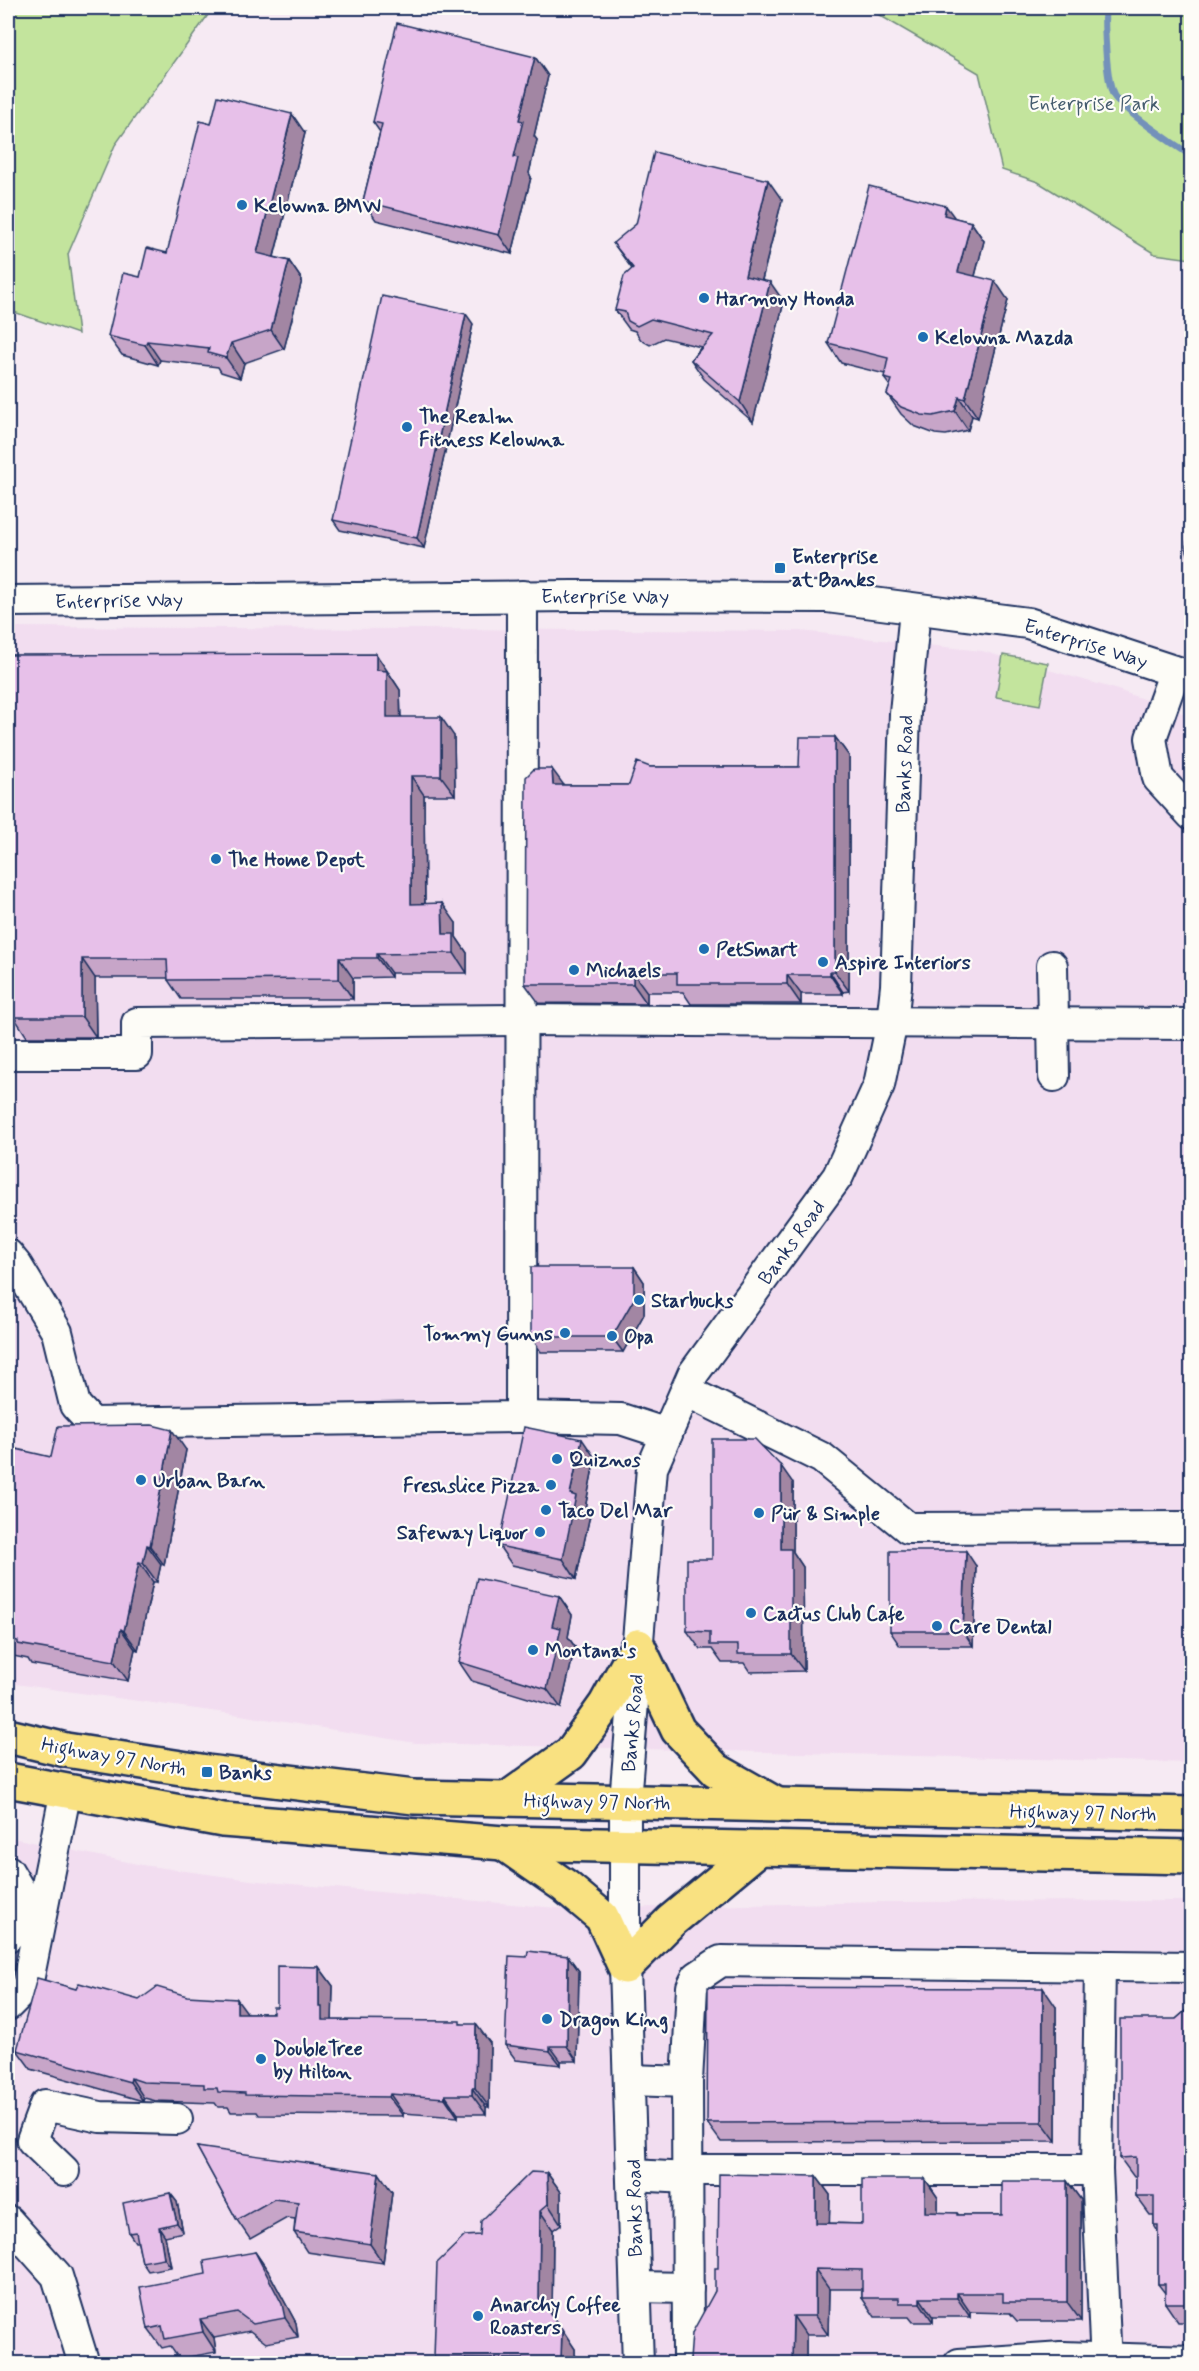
<svg xmlns="http://www.w3.org/2000/svg" width="1199" height="2371" viewBox="0 0 1199 2371" font-family="Mynerve,sans-serif">
  <style>
    .built { fill: #f2ddf0 }
    .green { fill: #c3e49d; stroke: #6f8a7e; stroke-width: 1.5 }
    .lines { fill: none; stroke-linecap: round; stroke-linejoin: round }
    .stream { stroke: #7391ba; stroke-width: 7 }
    .minor-casing { stroke: #1b2f5e; stroke-width: 34 }
    .highway-casing { stroke: #1b2f5e; stroke-width: 38 }
    .minor { stroke: #fdfcf7; stroke-width: 30 }
    .highway { stroke: #f9e181; stroke-width: 33 }
    .wall { fill: #c7a5c8; stroke: #1b2f5e; stroke-width: 1.5 }
    .shaded-wall { fill: #a286a3; stroke: #1b2f5e; stroke-width: 1.5 }
    .building { fill: #e7c0e9; stroke: #1b2f5e; stroke-width: 1.5 }
    .poi-dot { fill: #1f6fb2; stroke: #fdfcf7; stroke-width: 2 }
    .labels { text-anchor: middle; stroke-width: 4.5; stroke-linejoin: round; paint-order: stroke }
    .park-label { font-size: 20px; fill: #455c6e; stroke: #fdfcf7 }
    .poi-label { font-size: 20px; font-weight: bold; fill: #1b2f5e; stroke: #fdfcf7; text-anchor: start }
    .street-label { font-size: 20px; fill: #1b2f5e; stroke: #fdfcf7 }
  </style>
  <rect width="100%" height="100%" fill="#f6eaf3"/>
  <filter id="ink" filterUnits="userSpaceOnUse"><feTurbulence type="fractalNoise" baseFrequency=".0167" numOctaves="2"/><feDisplacementMap in="SourceGraphic" scale="12" xChannelSelector="R" yChannelSelector="G"/><feConvolveMatrix kernelMatrix="1 2 1 2 8 2 1 2 1" color-interpolation-filters="sRGB"/></filter>
  <g filter="url(#ink)">
    <g class="built">
      <polygon points="8,627 801,631 982,651 1112,688 1191,716 1191,1763 416,1743 240,1715 8,1683"/>
      <polygon points="8,1837 142,1865 258,1881 568,1909 884,1902 1191,1901 1191,2363 8,2364"/>
    </g>
    <g class="green">
      <polygon points="8,8 213,8 115,145 68,254 78,334 8,310"/>
      <polygon points="867,8 1191,8 1191,259 1155,254 1038,182 1002,170 979,73"/>
      <polygon points="1003,655 1048,663 1040,705 996,697"/>
    </g>
    <g class="lines">
      <path class="stream" d="M1105,8C1104,24 1106,83 1114,96C1123,110 1175,145 1192,156"/>
      <g class="minor-casing">
        <g id="minor">
          <polyline points="8,601 573,596 827,597 1028,623 1192,677"/>
          <polyline points="1175,671 1151,738 1158,778 1192,815"/>
          <polyline points="1052,966 1054,1076"/>
          <polyline points="8,1054 137,1054 137,1023 521,1020 1192,1024"/>
          <polyline points="8,1255 17,1266 57,1332 75,1405 92,1423 521,1417 522,596"/>
          <polyline points="686,1391 822,1458 908,1528 1192,1527"/>
          <polyline points="521,1417 621,1419 667,1434"/>
          <polyline points="8,1871 21,1893 8,1936"/>
          <polyline points="8,2005 27,1986 66,1790"/>
          <polyline points="630,2080 687,2082 688,2364"/>
          <polyline points="687,2082 692,1987 697,1977 721,1961 1192,1967"/>
          <polyline points="688,2170 1097,2170 1106,2364"/>
          <polyline points="1097,2170 1100,1966"/>
          <polyline points="64,2171 32,2140 45,2105 100,2117 177,2119"/>
          <polyline points="633,2175 687,2178"/>
          <polyline points="8,2221 57,2276 84,2364"/>
          <polyline points="636,2287 688,2288"/>
          <polyline points="638,2364 625,1967 625,1801 652,1468 693,1374 838,1176 879,1085 892,1022 896,986 905,713 915,610"/>
          <polyline points="959,2364 1062,2357"/>
          <polyline points="1062,2364 1062,2357 1192,2361"/>
        </g>
      </g>
      <g class="highway-casing">
        <g id="highway">
          <polyline points="638,1646 678,1730 716,1770 774,1803"/>
          <polyline points="8,1736 66,1750 207,1772 414,1797 1192,1814"/>
          <polyline points="8,1780 223,1820 503,1843 1192,1857"/>
          <polyline points="507,1799 571,1753 606,1704 638,1646"/>
          <polyline points="503,1843 565,1886 602,1917 625,1967 671,1921 758,1849"/>
        </g>
      </g>
      <use href="#minor" class="minor"/>
      <use href="#highway" class="highway"/>
    </g>
    <g class="wall">
      <polygon points="535,57 548,76 534,136 537,140 529,173 531,177 512,254 376,220 363,201 380,132 373,122"/>
      <polygon points="305,133 274,257 289,261 302,280 284,349 244,363 240,378 221,372 218,367 160,360 158,365 122,355 108,336 140,277"/>
      <polygon points="782,200 762,280 784,302 753,422 704,379 691,360 701,347 664,338 650,345 641,340 635,331 629,329 615,310 632,269 613,243"/>
      <polygon points="955,218 971,222 984,241 975,276 1008,300 978,418 972,416 968,430 946,435 935,434 914,426 901,414 887,394 890,386 884,378 885,374 841,363 828,343"/>
      <polygon points="473,324 424,548 340,530 333,520"/>
      <polygon points="8,655 389,673 400,690 401,717 454,736 455,795 424,795 425,904 456,923 456,937 467,953 467,973 391,973 391,977 353,978 353,999 181,999 168,980 168,978 95,978 96,1037 27,1037 14,1017 13,997 8,997"/>
      <polygon points="835,737 849,756 849,991 843,992 843,994 801,994 801,1004 691,1004 683,992 647,992 647,1004 539,1003 525,984 563,785 629,785 650,767 799,767"/>
      <polygon points="634,1267 644,1282 644,1314 623,1352 541,1352 531,1337"/>
      <polygon points="186,1450 164,1565 161,1564 157,1582 153,1582 138,1650 135,1649 128,1681 31,1664 28,1659 8,1655 8,1485 51,1457"/>
      <polygon points="595,1458 585,1508 590,1515 576,1579 512,1565 499,1546"/>
      <polygon points="793,1483 793,1552 803,1567 804,1671 750,1672 744,1663 722,1663 712,1649 700,1649 687,1631 712,1559"/>
      <polygon points="976,1566 973,1646 900,1646 890,1631"/>
      <polygon points="559,1596 572,1615 568,1637 575,1647 561,1708 472,1681 459,1662"/>
      <polygon points="568,1956 579,1971 577,2061 561,2061 561,2065 516,2060 505,2045 527,1957"/>
      <polygon points="319,1967 333,1986 332,2020 462,2024 490,2043 489,2107 486,2107 486,2114 458,2114 458,2117 403,2113 403,2116 259,2115 257,2112 231,2112 228,2107 218,2107 215,2103 156,2101 144,2098 143,2101 31,2069 17,2050 76,1989 139,2000 247,2013 273,2013 277,2007"/>
      <polygon points="1191,2006 1191,2322 1178,2322 1165,2303 1165,2293 1158,2284 1158,2232 1154,2225 1154,2215 1150,2215 1136,2196 1136,2177 1134,2177 1120,2158 1176,2019"/>
      <polygon points="1056,2007 1056,2141 721,2142 707,2123"/>
      <polygon points="197,2147 392,2192 383,2263 307,2252 294,2232 295,2219 287,2218 250,2239 237,2220"/>
      <polygon points="547,2173 561,2192 561,2224 553,2230 552,2317 575,2349 575,2364 438,2364 434,2358"/>
      <polygon points="816,2176 830,2195 829,2223 862,2224 925,2179 938,2198 938,2213 957,2213 959,2215 1002,2215 1067,2181 1081,2200 1081,2321 1017,2321 1010,2313 970,2312 970,2317 933,2317 933,2322 913,2322 909,2317 875,2317 862,2298 862,2289 829,2289 828,2335 806,2335 806,2364 692,2364 690,2360 715,2291"/>
      <polygon points="170,2193 177,2202 183,2232 165,2236 171,2267 148,2271 142,2262 138,2242 135,2242 129,2233"/>
      <polygon points="255,2252 268,2271 296,2323 298,2337 266,2343 250,2331 214,2338 216,2352 179,2359 170,2346 162,2348 148,2329 206,2274"/>
    </g>
    <g class="shaded-wall">
      <polygon points="535,57 548,76 534,136 537,140 529,173 531,177 512,254 499,235 514,157 519,120"/>
      <polygon points="292,114 305,133 270,272 257,253"/>
      <polygon points="768,180 782,200 758,295 745,276"/>
      <polygon points="946,206 960,225 944,215"/>
      <polygon points="971,222 984,241 971,291 958,272"/>
      <polygon points="289,261 302,280 284,349 271,330"/>
      <polygon points="995,281 1008,300 978,418 965,399"/>
      <polygon points="770,282 784,302 753,422 740,402"/>
      <polygon points="466,314 473,324 424,548 417,538"/>
      <polygon points="147,341 160,360 158,365 145,345"/>
      <polygon points="231,343 244,363 240,378 226,358"/>
      <polygon points="959,397 972,416 968,430 955,411"/>
      <polygon points="376,654 400,690 401,736 387,717 376,670"/>
      <polygon points="441,717 454,736 455,795 441,776"/>
      <polygon points="835,737 849,756 849,991 835,972"/>
      <polygon points="552,769 566,788 553,785"/>
      <polygon points="411,776 424,795 425,923 411,904"/>
      <polygon points="442,903 456,923 456,937 467,953 467,973 454,953 443,934"/>
      <polygon points="377,954 391,973 391,977 377,958"/>
      <polygon points="339,958 353,978 353,999 339,979"/>
      <polygon points="82,959 95,978 96,1037 82,1017"/>
      <polygon points="830,972 843,992 843,994 830,975"/>
      <polygon points="633,973 647,992 647,1004 633,984"/>
      <polygon points="787,975 801,994 801,1004 787,984"/>
      <polygon points="634,1267 644,1282 644,1314 623,1352 612,1337"/>
      <polygon points="172,1430 186,1450 164,1565 150,1546"/>
      <polygon points="582,1439 595,1458 585,1508 590,1515 576,1579 563,1559 570,1494"/>
      <polygon points="781,1466 793,1483 793,1552 803,1567 804,1671 791,1654 781,1549"/>
      <polygon points="147,1545 161,1564 157,1582 143,1563"/>
      <polygon points="966,1551 976,1566 973,1646 963,1631"/>
      <polygon points="139,1562 153,1582 138,1650 124,1631"/>
      <polygon points="559,1596 572,1615 568,1637 575,1647 561,1708 547,1689 552,1626"/>
      <polygon points="121,1629 135,1649 128,1681 114,1661"/>
      <polygon points="568,1956 579,1971 577,2061 567,2046"/>
      <polygon points="319,1967 333,1986 332,2022 322,2020 319,2007"/>
      <polygon points="1043,1988 1056,2007 1056,2141 1042,2122"/>
      <polygon points="237,1999 251,2018 237,2013"/>
      <polygon points="476,2024 490,2043 489,2107 475,2088"/>
      <polygon points="550,2046 561,2061 561,2065 550,2051"/>
      <polygon points="131,2078 144,2098 143,2101 130,2082"/>
      <polygon points="472,2088 486,2107 486,2114 472,2095"/>
      <polygon points="390,2094 403,2113 403,2116 389,2097"/>
      <polygon points="445,2095 458,2114 458,2117 445,2098"/>
      <polygon points="379,2173 392,2192 383,2263 370,2244"/>
      <polygon points="547,2173 561,2192 561,2224 548,2204"/>
      <polygon points="816,2176 830,2195 829,2242 816,2223"/>
      <polygon points="925,2179 938,2198 938,2232 925,2212"/>
      <polygon points="1067,2181 1081,2200 1081,2321 1067,2302"/>
      <polygon points="170,2193 177,2202 183,2232 177,2223"/>
      <polygon points="540,2211 553,2230 552,2319 539,2299"/>
      <polygon points="159,2227 165,2236 171,2267 164,2258"/>
      <polygon points="255,2252 268,2271 296,2323 298,2337 285,2318"/>
      <polygon points="815,2269 829,2289 828,2335 815,2316"/>
      <polygon points="957,2293 970,2312 970,2317 957,2298"/>
      <polygon points="920,2298 933,2317 933,2322 920,2303"/>
      <polygon points="793,2316 806,2335 806,2364 793,2364 792,2362"/>
      <polygon points="200,2319 214,2338 216,2352 203,2332"/>
      <polygon points="562,2329 575,2349 575,2364 564,2364 561,2359"/>
    </g>
    <g class="building">
      <polygon points="397,23 535,57 519,120 523,121 514,157 518,158 499,235 363,201 382,124 373,122"/>
      <polygon points="218,96 292,114 257,253 289,261 271,330 231,343 226,358 208,353 209,348 147,341 145,345 108,336 123,273 140,277 147,248 167,253 200,121 211,124"/>
      <polygon points="654,152 768,180 745,276 770,282 740,402 691,360 713,335 651,319 637,326 628,321 625,312 615,310 624,276 633,268 613,243 636,224"/>
      <polygon points="869,186 946,206 944,215 971,222 958,272 995,281 965,399 959,397 955,411 933,416 922,415 901,407 887,394 892,380 884,378 888,358 828,343"/>
      <polygon points="382,296 466,314 417,538 333,520"/>
      <polygon points="1191,526 1191,561 1190,561 1186,547"/>
      <polygon points="376,654 376,670 387,671 387,717 441,717 441,776 411,776 411,904 442,903 443,934 454,934 454,953 377,954 377,958 339,958 339,979 168,980 167,959 82,959 82,1017 14,1017 13,978 8,978 8,655"/>
      <polygon points="800,737 835,737 835,972 830,972 830,975 787,975 787,984 677,984 677,973 633,973 633,984 525,984 526,777 534,769 552,769 553,785 629,785 637,762 650,767 799,767"/>
      <polygon points="531,1267 634,1267 634,1299 612,1337 531,1337"/>
      <polygon points="152,1425 172,1430 150,1546 147,1545 143,1563 139,1562 124,1631 121,1629 114,1661 18,1644 18,1641 8,1639 8,1485 16,1449 51,1457 58,1426"/>
      <polygon points="524,1427 582,1439 570,1494 576,1496 563,1559 499,1546"/>
      <polygon points="712,1439 755,1439 781,1466 781,1549 791,1549 791,1654 738,1654 738,1645 710,1645 710,1632 687,1631 687,1559 712,1559"/>
      <polygon points="890,1551 966,1551 963,1631 890,1631"/>
      <polygon points="477,1578 559,1596 552,1626 561,1628 547,1689 459,1662"/>
      <polygon points="528,1951 568,1956 567,2046 550,2046 550,2051 505,2045 509,1956 527,1957"/>
      <polygon points="277,1966 319,1967 319,2007 322,2007 322,2020 460,2021 460,2024 476,2024 475,2088 472,2088 472,2095 445,2095 445,2098 390,2094 389,2097 245,2095 245,2093 218,2092 217,2088 204,2088 204,2084 143,2082 131,2078 130,2082 17,2050 37,1978 76,1989 79,1983 139,2000 157,1987 187,1996 237,1999 237,2013 273,2013 273,2007 277,2007"/>
      <polygon points="708,1987 1043,1988 1042,2122 707,2123"/>
      <polygon points="1191,2006 1191,2303 1165,2303 1165,2284 1158,2284 1158,2225 1154,2225 1154,2196 1136,2196 1136,2157 1120,2158 1120,2019 1176,2019"/>
      <polygon points="197,2147 379,2173 370,2244 294,2232 298,2202 274,2199 237,2220"/>
      <polygon points="531,2172 547,2173 548,2204 540,2211 539,2299 562,2329 561,2359 434,2358 437,2263 465,2236 480,2235 481,2221"/>
      <polygon points="719,2174 816,2176 816,2223 862,2224 862,2179 925,2179 925,2212 957,2213 957,2215 1002,2215 1002,2181 1067,2181 1067,2302 1003,2302 1003,2293 957,2293 957,2298 920,2298 920,2303 899,2303 899,2298 862,2298 862,2270 815,2269 815,2316 793,2316 792,2362 690,2360 692,2333 715,2291 715,2268 718,2268"/>
      <polygon points="170,2193 177,2223 159,2227 164,2258 142,2262 136,2232 129,2233 123,2203"/>
      <polygon points="255,2252 282,2304 285,2318 253,2324 237,2312 200,2319 203,2332 165,2339 162,2326 148,2329 140,2287 206,2274 204,2261"/>
    </g>
  </g>
  <g class="poi-dot">
    <circle cx="242" cy="205" r="6"/>
    <circle cx="704" cy="298" r="6"/>
    <circle cx="923" cy="337" r="6"/>
    <circle cx="407" cy="427" r="6"/>
    <rect x="774" y="562" width="12" height="12" rx="3"/>
    <circle cx="216" cy="859" r="6"/>
    <circle cx="704" cy="949" r="6"/>
    <circle cx="823" cy="962" r="6"/>
    <circle cx="574" cy="970" r="6"/>
    <circle cx="639" cy="1300" r="6"/>
    <circle cx="565" cy="1333" r="6"/>
    <circle cx="612" cy="1336" r="6"/>
    <circle cx="557" cy="1459" r="6"/>
    <circle cx="141" cy="1480" r="6"/>
    <circle cx="551" cy="1485" r="6"/>
    <circle cx="546" cy="1510" r="6"/>
    <circle cx="759" cy="1513" r="6"/>
    <circle cx="540" cy="1532" r="6"/>
    <circle cx="751" cy="1613" r="6"/>
    <circle cx="937" cy="1626" r="6"/>
    <circle cx="533" cy="1650" r="6"/>
    <rect x="201" y="1766" width="12" height="12" rx="3"/>
    <circle cx="547" cy="2019" r="6"/>
    <circle cx="261" cy="2059" r="6"/>
    <circle cx="478" cy="2316" r="6"/>
  </g>
  <g class="labels">
    <g class="park-label">
      <text x="1094" y="110">Enterprise Park</text>
    </g>
    <g class="poi-label">
      <text x="254" y="212">Kelowna BMW</text>
      <text x="716" y="305">Harmony Honda</text>
      <text x="935" y="344">Kelowna Mazda</text>
      <text x="419" y="423">The Realm<tspan x="419" dy="23">Fitness Kelowna</tspan></text>
      <text x="792" y="563">Enterprise<tspan x="792" dy="23">at Banks</tspan></text>
      <text x="228" y="866">The Home Depot</text>
      <text x="716" y="956">PetSmart</text>
      <text x="835" y="969">Aspire Interiors</text>
      <text x="586" y="977">Michaels</text>
      <text x="651" y="1307">Starbucks</text>
      <text x="553" y="1340" text-anchor="end">Tommy Gunns</text>
      <text x="624" y="1343">Opa</text>
      <text x="569" y="1466">Quiznos</text>
      <text x="153" y="1487">Urban Barn</text>
      <text x="539" y="1492" text-anchor="end">Freshslice Pizza</text>
      <text x="558" y="1517">Taco Del Mar</text>
      <text x="771" y="1520">Pür &amp; Simple</text>
      <text x="528" y="1539" text-anchor="end">Safeway Liquor</text>
      <text x="763" y="1620">Cactus Club Cafe</text>
      <text x="949" y="1633">Care Dental</text>
      <text x="545" y="1657">Montana's</text>
      <text x="219" y="1779">Banks</text>
      <text x="559" y="2026">Dragon King</text>
      <text x="273" y="2055">DoubleTree<tspan x="273" dy="23">by Hilton</tspan></text>
      <text x="490" y="2311">Anarchy Coffee<tspan x="490" dy="23">Roasters</tspan></text>
    </g>
    <g class="street-label">
      <text x="605" y="603">Enterprise Way</text>
      <text transform="translate(119 600) rotate(-1)" y="7">Enterprise Way</text>
      <text transform="translate(1086 643) rotate(17)" y="7">Enterprise Way</text>
      <text transform="translate(904 764) rotate(-88)" y="7">Banks Road</text>
      <text transform="translate(791 1242) rotate(-54)" y="7">Banks Road</text>
      <text transform="translate(632 1723) rotate(-85)" y="7">Banks Road</text>
      <text transform="translate(114 1756) rotate(10)" y="7">Highway 97 North</text>
      <text transform="translate(597 1801) rotate(1)" y="7">Highway 97 North</text>
      <text transform="translate(1083 1812) rotate(1)" y="7">Highway 97 North</text>
      <text transform="translate(634 2208) rotate(-91)" y="7">Banks Road</text>
    </g>
  </g>
  <rect width="1199" height="2371" fill="none" stroke="#fdfcf7" stroke-width="30"/>
  <rect x="15" y="15" width="1169" height="2341" fill="none" stroke="#1b2f5e" stroke-width="2" filter="url(#ink)"/>
</svg>
